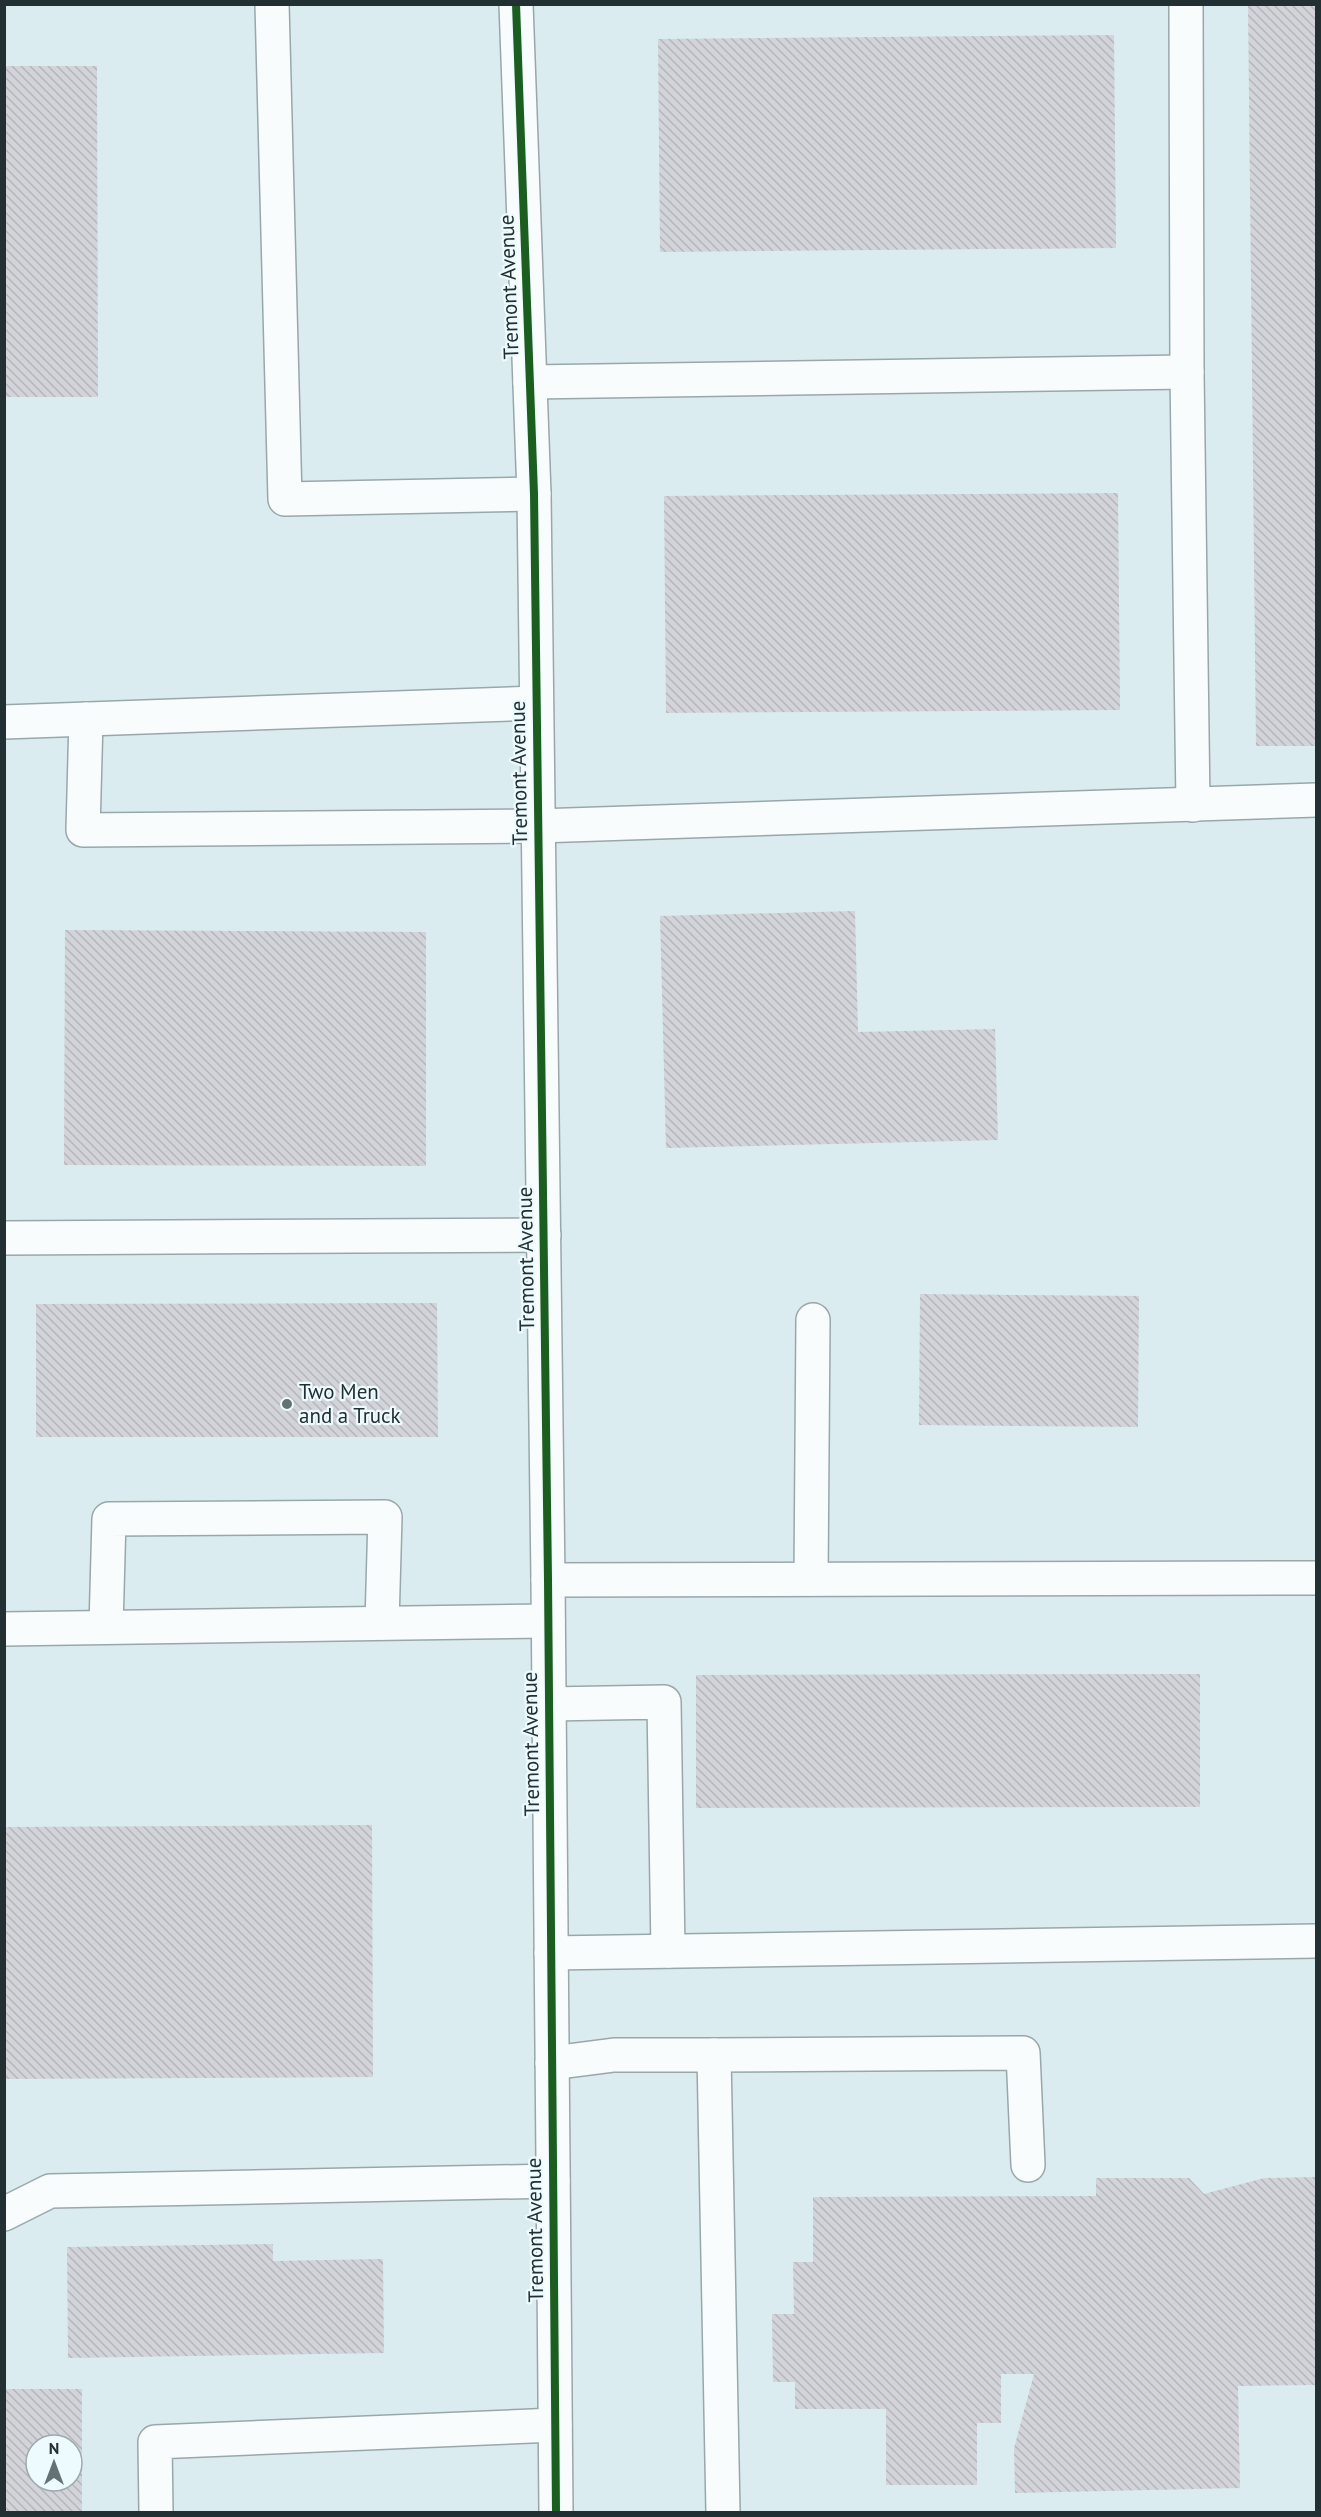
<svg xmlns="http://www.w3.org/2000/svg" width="1321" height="2517" viewBox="0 0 1321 2517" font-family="'PT Sans',sans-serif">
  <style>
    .building { fill: url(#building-back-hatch); fill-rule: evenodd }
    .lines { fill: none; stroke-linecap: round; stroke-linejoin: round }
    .minor-casing { stroke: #99a7ab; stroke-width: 36 }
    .minor { stroke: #f9fcfd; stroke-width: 33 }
    .cycleway-casing { stroke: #eefbfe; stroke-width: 11 }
    .cycleway { stroke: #1b5e20; stroke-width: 8 }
    .poi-dot { fill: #627275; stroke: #eefbfe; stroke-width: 2 }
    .labels { text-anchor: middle; stroke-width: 4.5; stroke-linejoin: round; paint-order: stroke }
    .street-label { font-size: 21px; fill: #223033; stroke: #eefbfe }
    .poi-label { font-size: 21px; fill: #223033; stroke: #eefbfe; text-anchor: start }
  </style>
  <defs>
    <pattern id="building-back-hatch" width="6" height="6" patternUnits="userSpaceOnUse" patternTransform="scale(1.5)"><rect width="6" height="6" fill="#d2d4da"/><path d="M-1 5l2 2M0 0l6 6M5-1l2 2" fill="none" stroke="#b4b6bc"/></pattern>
  </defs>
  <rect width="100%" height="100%" fill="#daecf0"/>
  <g class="building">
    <polygon points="1248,4 1316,4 1316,746 1256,746"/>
    <polygon points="1114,35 1116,248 660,252 658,39"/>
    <polygon points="5,66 97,66 98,397 5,397"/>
    <polygon points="1118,493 1120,710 666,713 664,496"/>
    <polygon points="855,911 858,1032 995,1029 998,1140 666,1148 660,916"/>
    <polygon points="65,930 426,932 426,1166 64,1165"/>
    <polygon points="920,1294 1139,1296 1138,1427 919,1425"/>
    <polygon points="437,1303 438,1437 36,1437 36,1304"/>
    <polygon points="1200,1674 1200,1807 696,1808 696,1675"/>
    <polygon points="372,1825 373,2077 4,2079 4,1827"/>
    <polygon points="1316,2177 1316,2385 1238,2386 1240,2488 1015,2493 1014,2448 1034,2374 1001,2374 1001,2423 977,2423 977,2485 886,2485 886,2409 795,2409 795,2382 773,2382 772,2314 794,2314 793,2262 813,2262 813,2197 1096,2196 1096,2178 1189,2178 1204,2194 1264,2178"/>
    <polygon points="273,2244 273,2261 383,2259 384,2353 68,2358 67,2247"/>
    <path d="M4,2389H82V2512H4ZM36,2445H72V2481H36Z"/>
  </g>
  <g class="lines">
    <g class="minor-casing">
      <g id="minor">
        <polyline points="272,4 285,499 534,494"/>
        <polyline points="516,4 534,494 548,1580 556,2512"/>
        <polyline points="1186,4 1187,372 1193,805"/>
        <polyline points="530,382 1187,372"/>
        <polyline points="86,719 83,830 538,826 1316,800"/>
        <polyline points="4,722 536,703"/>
        <polyline points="4,1238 544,1235"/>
        <polyline points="811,1579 813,1320"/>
        <polyline points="548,1580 1316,1578"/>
        <polyline points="106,1627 109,1519 385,1517 382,1623"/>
        <polyline points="4,1629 548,1621"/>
        <polyline points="549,1704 664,1702 668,1951"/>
        <polyline points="551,1953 1316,1941"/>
        <polyline points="714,2055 1023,2053 1028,2165"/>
        <polyline points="552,2063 614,2055 714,2055 723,2512"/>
        <polyline points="4,2214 50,2191 553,2181"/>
        <polyline points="156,2512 155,2442 555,2425"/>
      </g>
    </g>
    <use href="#minor" class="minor"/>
    <g class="cycleway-casing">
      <polyline id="cycleway" points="516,4 534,494 548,1580 556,2512"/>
    </g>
    <use href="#cycleway" class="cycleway"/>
  </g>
  <circle class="poi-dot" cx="287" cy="1404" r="6"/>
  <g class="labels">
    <g class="street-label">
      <text transform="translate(509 287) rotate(-92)" y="7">Tremont Avenue</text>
      <text transform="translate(519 773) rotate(-91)" y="7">Tremont Avenue</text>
      <text transform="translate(526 1259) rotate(-91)" y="7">Tremont Avenue</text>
      <text transform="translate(531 1744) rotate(-91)" y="7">Tremont Avenue</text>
      <text transform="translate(535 2230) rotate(-91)" y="7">Tremont Avenue</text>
    </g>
    <g class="poi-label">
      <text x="299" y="1399">Two Men<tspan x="299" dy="24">and a Truck</tspan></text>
    </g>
  </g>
  <rect width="1321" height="2517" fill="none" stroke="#223033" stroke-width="12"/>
  <g transform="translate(54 2463)"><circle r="28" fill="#eefbfe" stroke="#9caaad" stroke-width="1.5"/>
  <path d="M0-4.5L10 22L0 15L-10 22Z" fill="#627275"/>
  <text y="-9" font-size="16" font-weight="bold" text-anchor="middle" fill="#223033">N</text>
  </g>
</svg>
